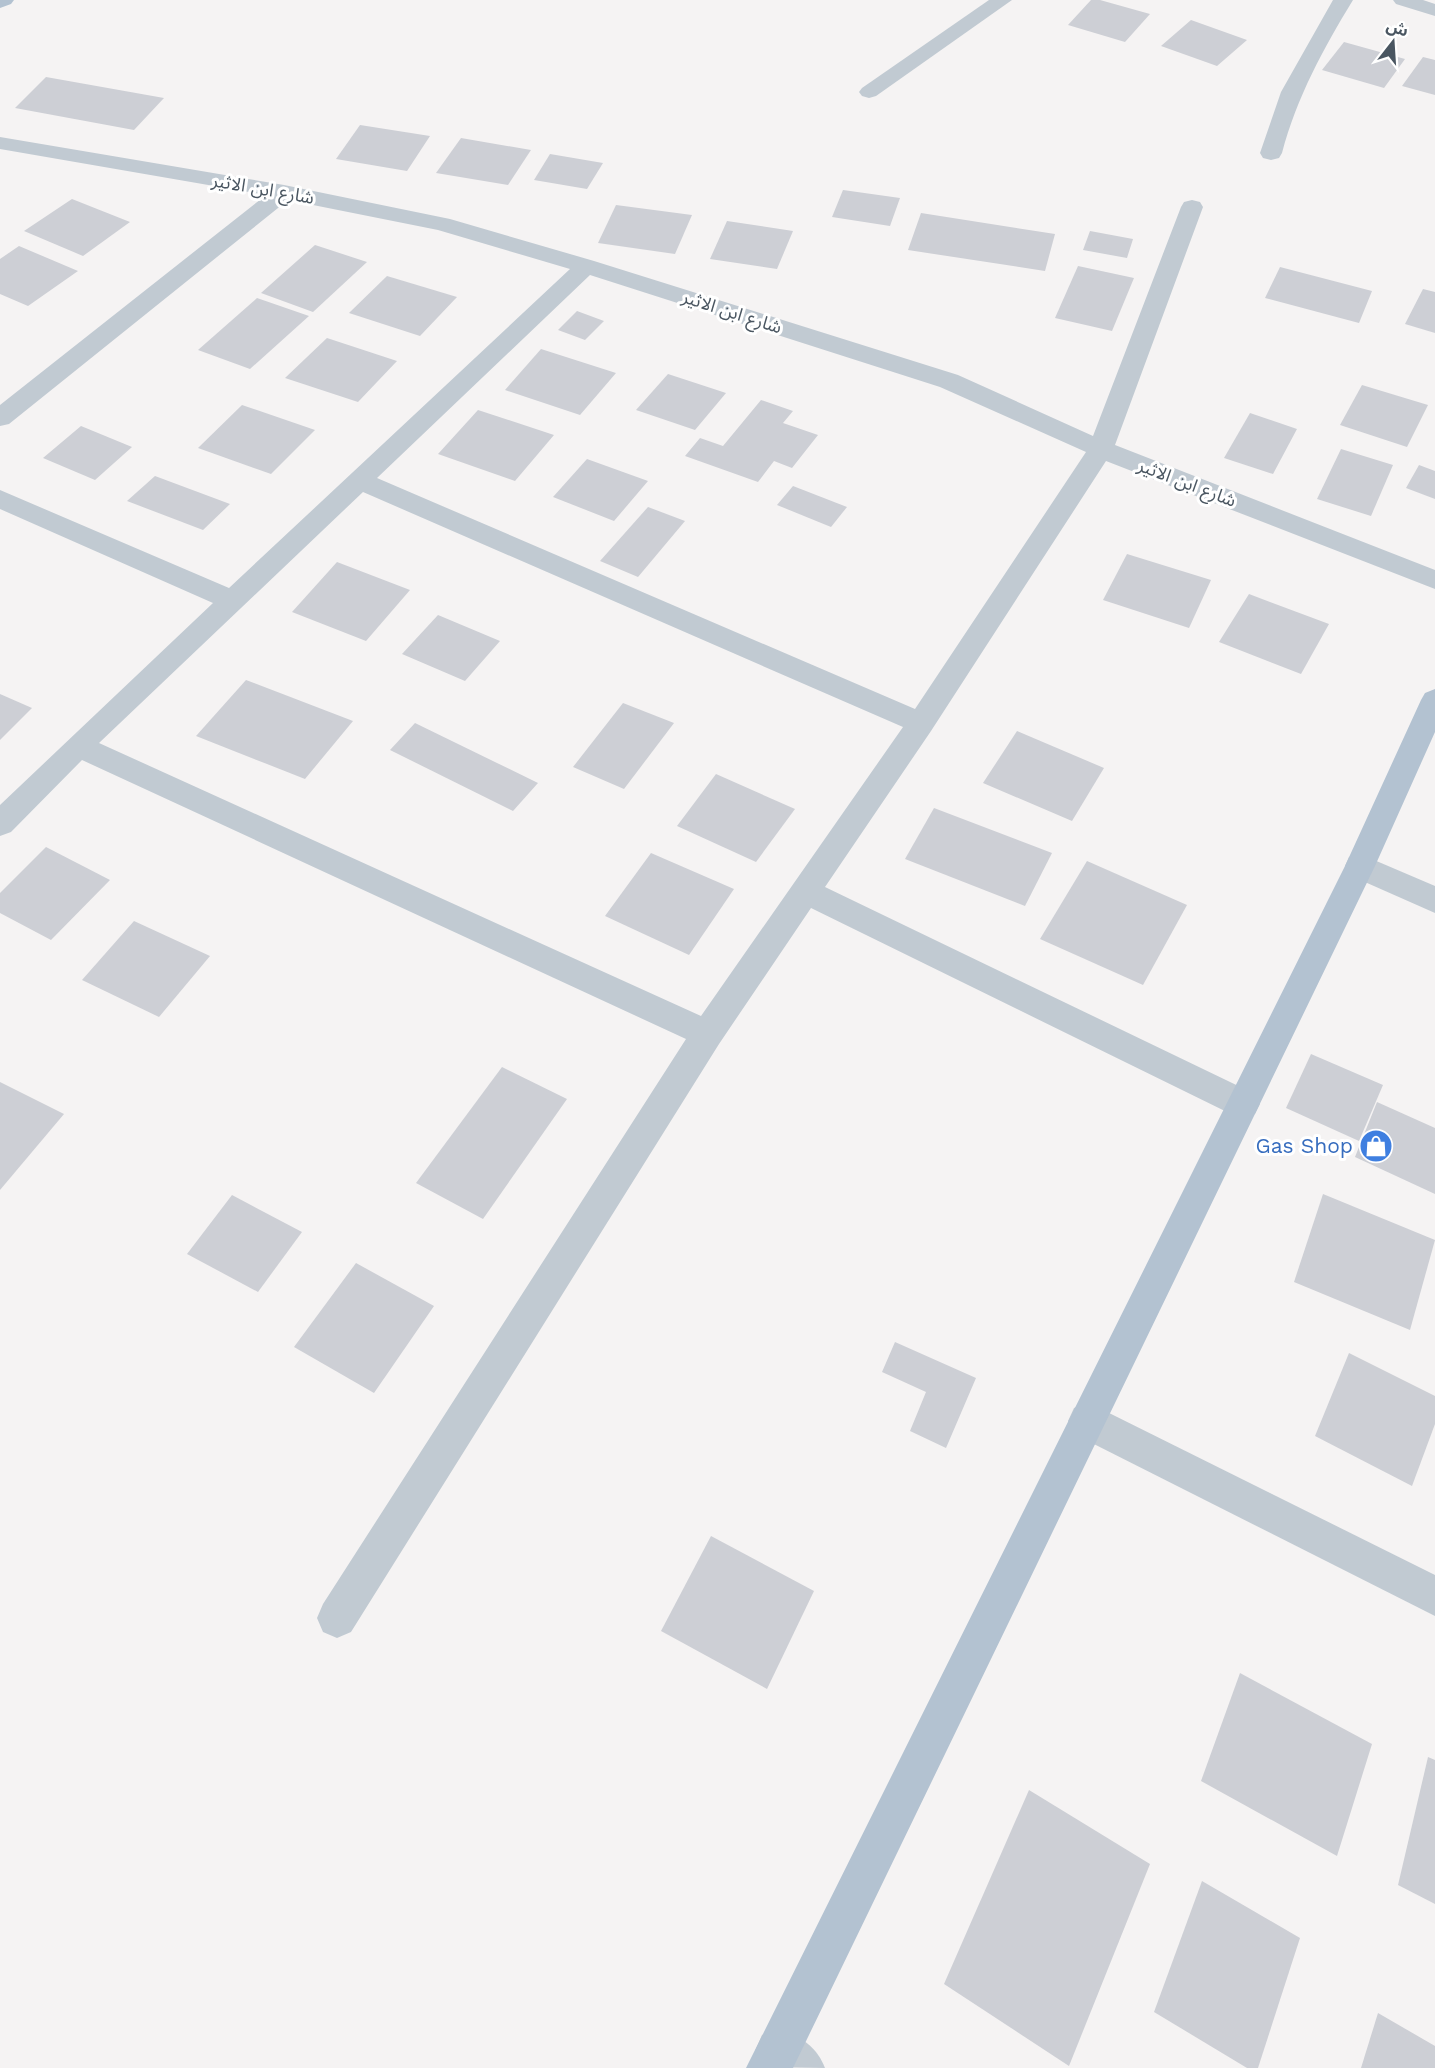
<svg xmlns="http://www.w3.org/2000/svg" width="1435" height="2068" viewBox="0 0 1435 2068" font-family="'Work Sans','Noto Sans Arabic',sans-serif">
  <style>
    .building { fill: #cdcfd5 }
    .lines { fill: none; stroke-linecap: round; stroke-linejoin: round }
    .minor { fill: #c1cad2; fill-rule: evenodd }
    .major { fill: #b3c2d1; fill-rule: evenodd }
    .labels { text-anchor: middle; stroke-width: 6; stroke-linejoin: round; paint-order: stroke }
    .far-street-label { font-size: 18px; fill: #4a5661; stroke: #fff }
    .shop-label { font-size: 21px; fill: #366cbe; stroke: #fff; text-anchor: end }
  </style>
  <rect width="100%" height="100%" fill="#f5f3f3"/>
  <g class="building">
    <polygon points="1091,0 1100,0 1150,14 1125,42 1068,25"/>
    <polygon points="1191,20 1247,40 1217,66 1161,46"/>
    <polygon points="1344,42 1405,59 1384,88 1322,70"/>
    <polygon points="1423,57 1435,60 1435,95 1402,86"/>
    <polygon points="46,77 164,98 134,130 15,108"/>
    <polygon points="360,125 430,136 407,171 336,159"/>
    <polygon points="461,138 531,150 508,185 436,173"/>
    <polygon points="550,154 603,163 587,189 534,180"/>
    <polygon points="843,190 900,198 890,226 832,217"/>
    <polygon points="72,199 130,222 83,256 24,231"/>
    <polygon points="616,205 692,215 675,254 598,243"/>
    <polygon points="921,213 1055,234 1045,271 908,250"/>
    <polygon points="727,221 793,231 777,269 710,259"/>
    <polygon points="1090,231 1133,239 1127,258 1083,250"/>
    <polygon points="315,245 367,262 313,312 261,293"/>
    <polygon points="19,246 78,271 28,306 0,294 0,259"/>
    <polygon points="1078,266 1134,278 1112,331 1055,318"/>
    <polygon points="1280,267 1372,291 1359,323 1265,298"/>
    <polygon points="387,276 457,297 420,336 349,313"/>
    <polygon points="1423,289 1435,292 1435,333 1405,324"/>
    <polygon points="257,298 309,316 250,369 198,350"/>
    <polygon points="577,311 604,321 585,340 558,330"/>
    <polygon points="327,338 397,361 358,402 285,378"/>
    <polygon points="541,349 616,373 580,415 505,390"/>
    <polygon points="668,374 726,393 695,430 636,410"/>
    <polygon points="1362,385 1428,405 1407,447 1340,425"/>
    <polygon points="761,400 793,411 783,423 818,435 792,468 774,461 758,482 685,456 700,438 723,446"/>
    <polygon points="242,405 315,430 271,474 198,448"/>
    <polygon points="478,410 554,435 515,481 438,454"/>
    <polygon points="1250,413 1297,429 1273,474 1224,458"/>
    <polygon points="81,426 132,447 95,480 43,458"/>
    <polygon points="1341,449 1393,465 1371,516 1317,499"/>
    <polygon points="587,459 648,481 614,521 553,497"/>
    <polygon points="1419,465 1435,471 1435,499 1406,488"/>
    <polygon points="155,476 230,504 203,530 127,501"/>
    <polygon points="793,486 847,507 831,527 777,505"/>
    <polygon points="648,507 685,521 638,577 600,561"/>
    <polygon points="1127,554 1211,580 1189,628 1103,600"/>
    <polygon points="337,562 410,590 366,641 292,612"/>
    <polygon points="1249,594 1329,624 1301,674 1219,642"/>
    <polygon points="438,615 500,641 465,681 402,654"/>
    <polygon points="246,680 353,721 305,779 196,736"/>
    <polygon points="0,694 32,708 0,740"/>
    <polygon points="623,703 674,723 624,789 573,767"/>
    <polygon points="415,723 538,783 513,811 390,750"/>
    <polygon points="1017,731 1104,768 1072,821 983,783"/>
    <polygon points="716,774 795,809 756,862 677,826"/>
    <polygon points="934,808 1052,853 1025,906 905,859"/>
    <polygon points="46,847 110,880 51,940 0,913 0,893"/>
    <polygon points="651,853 734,889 689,955 605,916"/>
    <polygon points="1087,861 1187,905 1143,985 1040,939"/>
    <polygon points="134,921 210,956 159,1017 82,980"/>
    <polygon points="1311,1054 1383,1085 1359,1141 1286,1108"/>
    <polygon points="502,1067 567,1099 483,1219 416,1183"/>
    <polygon points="0,1082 64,1114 0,1190"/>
    <polygon points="1377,1102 1435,1128 1435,1194 1355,1157"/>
    <polygon points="1323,1194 1435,1240 1410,1330 1294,1282"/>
    <polygon points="232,1195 302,1232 258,1292 187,1254"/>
    <polygon points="356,1263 434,1306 374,1393 294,1347"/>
    <polygon points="895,1342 976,1378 946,1448 910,1431 926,1392 882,1372"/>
    <polygon points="1349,1353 1435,1396 1435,1424 1412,1486 1315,1436"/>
    <polygon points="711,1536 814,1591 767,1689 661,1631"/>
    <polygon points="1240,1673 1372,1744 1337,1856 1201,1781"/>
    <polygon points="1428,1757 1435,1760 1435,1904 1398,1885"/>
    <polygon points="1029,1790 1150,1864 1069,2066 944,1984"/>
    <polygon points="1202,1881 1300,1938 1258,2068 1247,2068 1154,2012"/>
    <polygon points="1378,2013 1435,2046 1435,2068 1361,2068"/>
  </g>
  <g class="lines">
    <g class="minor">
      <polygon points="989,0 1012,0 876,96 869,98 862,96 859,92 862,88"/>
      <path d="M1333,0H1353C1323,49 1297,97 1282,153L1279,158L1271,160L1263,158L1260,153L1281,92Z"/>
      <polygon points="1393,0 1423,0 1435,4 1435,16 1396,4"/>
      <path d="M0,137L284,185L450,219L594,261L958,375L1093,436L1181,207L1184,202L1192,200L1200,202L1203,207L1115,445L1435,570V589L1106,461L931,731L825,887L1255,1094L1260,1104L1255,1114L1243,1119L1231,1114L811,908L719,1044L351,1632L337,1638L323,1632L317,1618L323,1604L686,1039L82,760L11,832L0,836V805L213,603L0,509V490L229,588L570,269L438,230L288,200L9,424L0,426V405L266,195L0,149ZM590,275L940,387L1086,452L915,709L377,478ZM363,492L903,727L701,1016L99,743Z"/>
      <polygon points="1360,854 1435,886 1435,913 1349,875 1345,866 1349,857"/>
      <polygon points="1087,1402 1435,1575 1435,1616 1074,1434 1068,1421 1074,1408"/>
      <path d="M778,2028C800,2037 816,2045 825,2068L762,2067L755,2051L762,2035Z"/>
    </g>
    <g class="major">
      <polygon points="0,0 14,0 11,4 0,8"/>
      <polygon points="1435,689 1435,732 1375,866 793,2068 746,2068 1345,866 1421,700 1425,693"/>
    </g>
  </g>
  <defs>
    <g id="shop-disc" transform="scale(1.725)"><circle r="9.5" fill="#3f7fe0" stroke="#fff"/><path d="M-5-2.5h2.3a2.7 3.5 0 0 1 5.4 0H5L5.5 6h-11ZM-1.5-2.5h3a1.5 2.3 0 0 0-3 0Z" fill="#fff"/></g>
  </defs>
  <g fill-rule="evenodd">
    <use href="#shop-disc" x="1376" y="1146"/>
  </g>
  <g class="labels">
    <g class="far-street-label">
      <text transform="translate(263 189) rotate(10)" y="6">شارع ابن الاثير</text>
      <text transform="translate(732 312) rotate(18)" y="6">شارع ابن الاثير</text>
      <text transform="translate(1187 483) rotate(21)" y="6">شارع ابن الاثير</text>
    </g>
    <g class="shop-label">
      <text x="1353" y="1153">Gas Shop</text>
    </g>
  </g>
  <g transform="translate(1393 42) rotate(17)" stroke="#ffffff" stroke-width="4.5" paint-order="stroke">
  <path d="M0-4.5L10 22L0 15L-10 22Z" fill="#4a5661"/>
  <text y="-9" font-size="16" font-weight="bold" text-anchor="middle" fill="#4a5661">ش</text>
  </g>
</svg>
